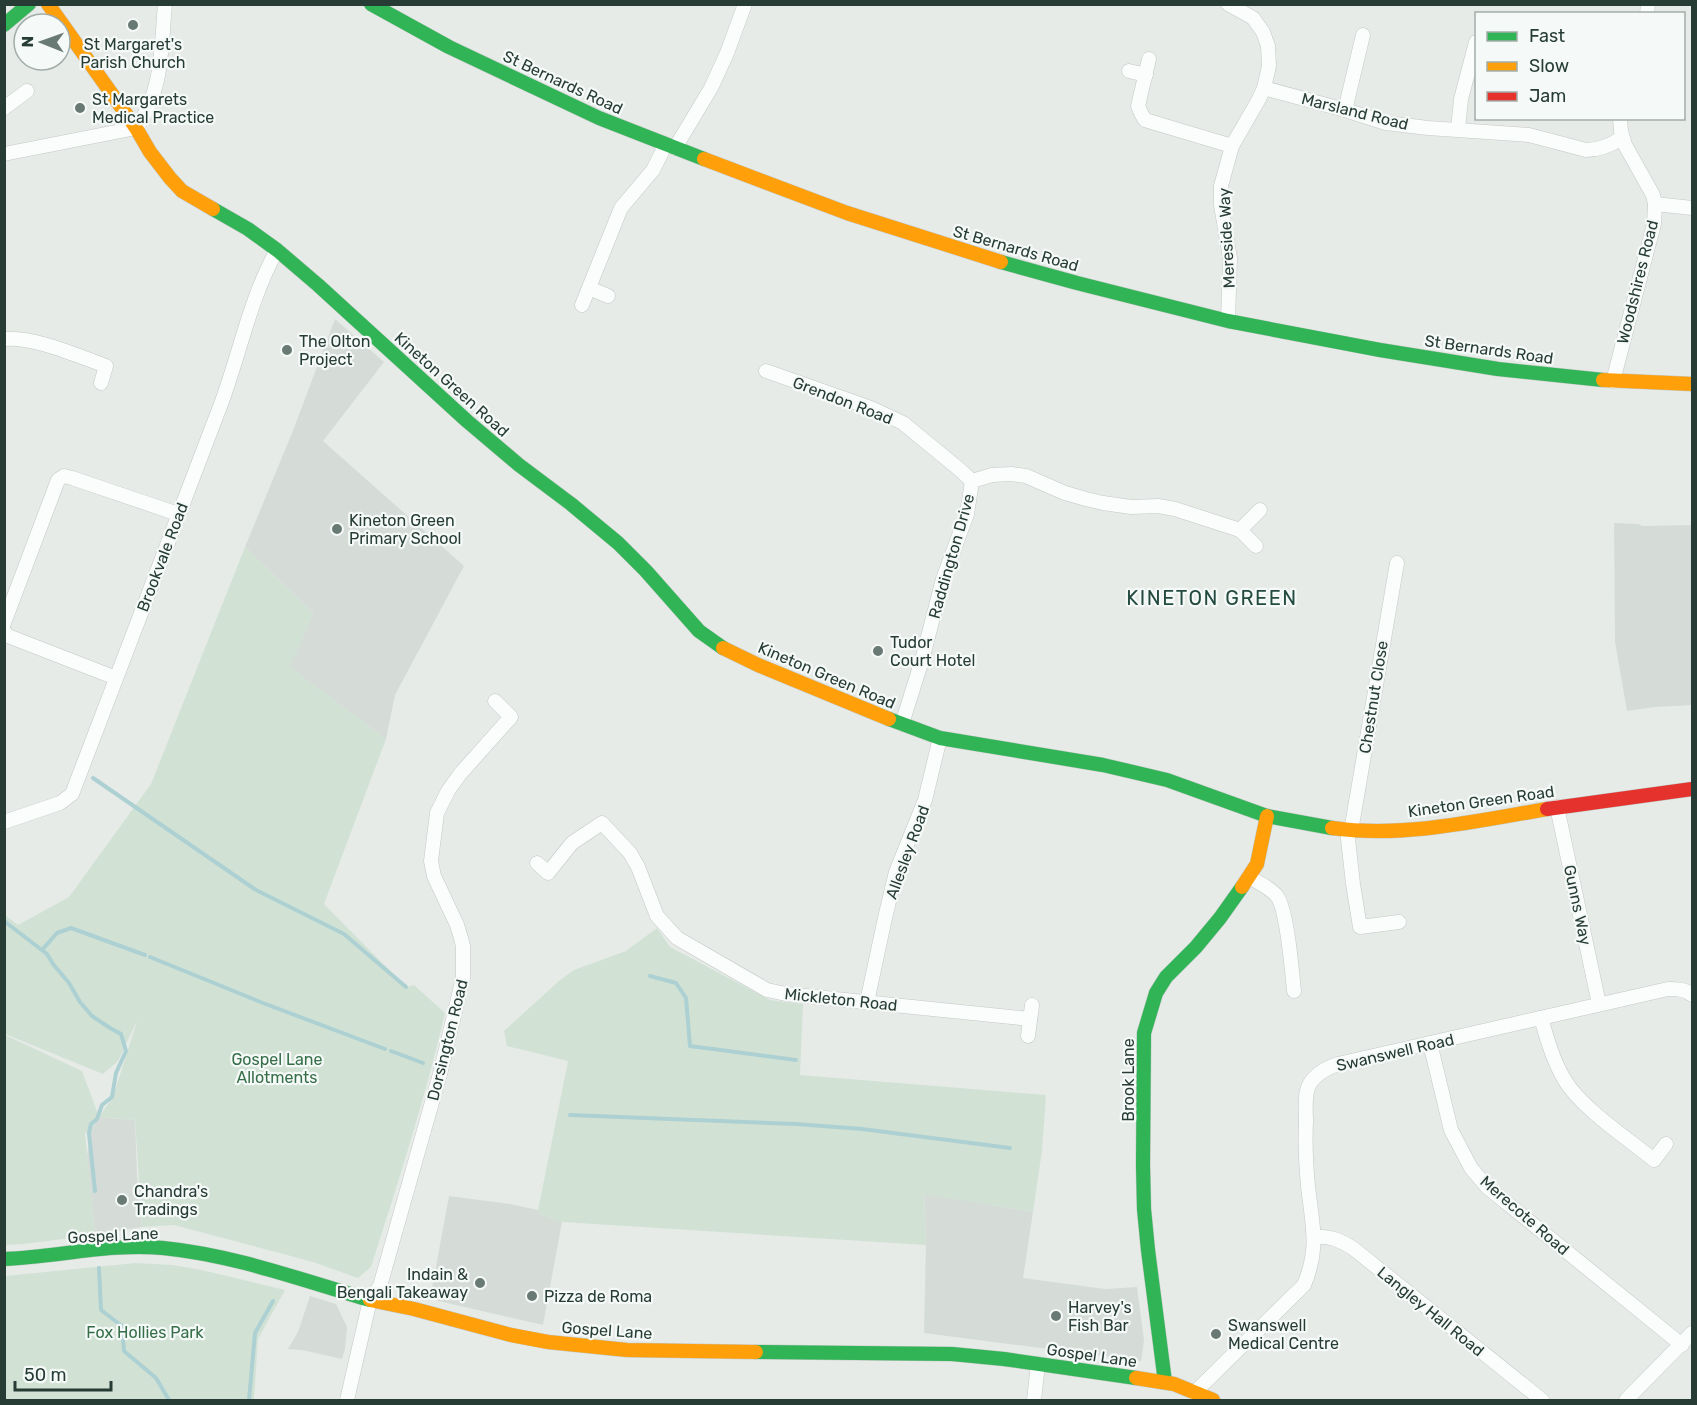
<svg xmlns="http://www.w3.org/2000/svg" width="1697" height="1405" viewBox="0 0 1697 1405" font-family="Rubik,sans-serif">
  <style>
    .built { fill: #d5dcd8 }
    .green { fill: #d1e2d5 }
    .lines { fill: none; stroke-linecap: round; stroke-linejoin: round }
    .stream { stroke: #add0d3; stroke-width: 4 }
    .street-casing { stroke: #c3c8c5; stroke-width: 15 }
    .fast-casing { stroke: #c2c8c5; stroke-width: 15 }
    .slow-casing { stroke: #c2c8c5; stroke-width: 15 }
    .jam-casing { stroke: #c2c8c5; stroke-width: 15 }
    .street { stroke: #fbfcfc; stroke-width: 14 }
    .fast { stroke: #30b455; stroke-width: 14 }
    .slow { stroke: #ff9f0a; stroke-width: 14 }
    .jam { stroke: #e5322d; stroke-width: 14 }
    .poi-dot { fill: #697974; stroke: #f5f9f7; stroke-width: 2 }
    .labels { text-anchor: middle; stroke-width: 4.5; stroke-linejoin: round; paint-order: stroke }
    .poi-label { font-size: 16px; fill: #263c35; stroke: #f5f9f7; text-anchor: start }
    .street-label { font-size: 16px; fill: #263c35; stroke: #f5f9f7 }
    .park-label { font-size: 16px; fill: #356e48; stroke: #f5f9f7 }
    .quarter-label { font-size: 20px; letter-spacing: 1.5px; fill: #244b40; stroke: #f5f9f7 }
  </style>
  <rect width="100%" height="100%" fill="#e6ebe8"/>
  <g class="built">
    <polygon points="335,319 384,362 323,441 464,566 395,695 386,739 289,667 313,613 245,547 294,428"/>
    <polygon points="1614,523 1639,524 1642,526 1692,525 1692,705 1655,707 1627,711 1615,642"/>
    <polygon points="99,1117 135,1120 137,1174 142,1227 95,1235 87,1156 91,1130"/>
    <polygon points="924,1193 1033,1212 1023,1278 1105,1289 1137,1287 1144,1341 1141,1361 924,1333 926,1245"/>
    <polygon points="449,1196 510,1204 538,1210 540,1214 562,1222 543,1325 430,1299"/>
    <polygon points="310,1296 336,1304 347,1327 345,1349 342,1359 302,1350 288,1349 298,1332"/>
  </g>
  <g class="green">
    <path d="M245,547L313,613L290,667L386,739L324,904L406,987L414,985L445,1013C425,1099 398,1183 371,1267L358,1278L313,1262L174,1225L142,1227L135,1120L99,1117L91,1130L85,1133L95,1235L24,1244L5,1245V1035L82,1071L99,1117L113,1097L137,1021L118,1061L103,1074L5,1034V915L18,925L69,897L151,784Z"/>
    <polygon points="657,928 670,947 770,1000 803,1004 800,1075 1046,1095 1042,1151 1033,1212 924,1194 926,1245 562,1222 540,1214 538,1210 568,1061 507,1046 504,1031 560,980 574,970 626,951"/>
    <polygon points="135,1263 173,1265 202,1270 285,1290 258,1339 254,1400 5,1400 5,1276"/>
  </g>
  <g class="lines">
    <g class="stream">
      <polyline points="93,778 256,890 344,934 406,987"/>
      <polyline points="4,921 47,954 53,964 69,983 80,1002 92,1016 110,1028 121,1034 126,1051 116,1073 112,1097 102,1105 97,1119 91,1124 89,1133 95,1191"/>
      <polyline points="42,950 57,933 71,928 145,955"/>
      <polyline points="150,957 263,1003 385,1049"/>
      <polyline points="650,976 676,983 686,998 690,1046 796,1060"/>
      <polyline points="391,1051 423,1063"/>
      <polyline points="570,1115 796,1124 862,1129 1010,1148"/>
      <polyline points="99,1268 101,1310 122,1326 124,1351 156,1378 169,1400"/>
      <polyline points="249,1400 255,1333 273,1301"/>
    </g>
    <g class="street-casing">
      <g id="street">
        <polyline points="1647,14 1648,4"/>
        <polyline points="1149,59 1138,106 1141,113 1145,120 1232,146"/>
        <polyline points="1129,71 1146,75"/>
        <path d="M1264,88L1345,110L1386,123L1428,128L1529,135L1586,150C1599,150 1611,145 1622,138"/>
        <polyline points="4,108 27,91"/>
        <polyline points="1345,110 1363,35"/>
        <polyline points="1458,129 1461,99 1476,42"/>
        <polyline points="675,148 711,88 727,53 745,4"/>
        <path d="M4,154L136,128C163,93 161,47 165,4"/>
        <polyline points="1655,204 1692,208"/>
        <polyline points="589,288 608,296"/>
        <polyline points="582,305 621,208 653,170 662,152 663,144"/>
        <polyline points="1228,321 1230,258 1221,205 1221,186 1232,146 1259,99 1264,88 1269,66 1268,46 1263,32 1253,18 1228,4"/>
        <path d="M4,339C33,336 78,356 106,366L101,383"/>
        <polyline points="766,371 871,408 903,423 959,469 972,481"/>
        <polyline points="1613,381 1654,224 1655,204 1653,195 1625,145 1621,131 1620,118"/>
        <polyline points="1256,546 1240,530 1260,510"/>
        <polyline points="4,623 58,480 64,476 72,478 178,514"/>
        <polyline points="4,631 8,636 116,678"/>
        <polyline points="902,724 922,660 943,579 967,514 972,481 992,475 1011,474 1026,476 1065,493 1086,499 1103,503 1131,507 1158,506 1175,509 1240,530"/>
        <polyline points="1557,807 1599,1004"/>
        <path d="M4,822L60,803L72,794C121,664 171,534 221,404C240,353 250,298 277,250"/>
        <polyline points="1347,830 1353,884 1360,927 1399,922"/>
        <polyline points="1351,831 1397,563"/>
        <polyline points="537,863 548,873 572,843 602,823 630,853 638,867 657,916 677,938 767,990 786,994 1030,1019"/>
        <path d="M1249,877C1257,882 1269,887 1276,895C1287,906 1292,972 1294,991"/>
        <polyline points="867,1002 885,918 896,872 925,800 940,738"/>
        <path d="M1541,1018C1547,1039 1553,1060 1564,1079C1581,1108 1627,1138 1654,1160L1666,1144"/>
        <polyline points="1028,1036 1032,1005"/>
        <polyline points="1430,1043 1451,1130 1471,1168 1487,1187 1682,1345"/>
        <path d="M1315,1237C1331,1236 1340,1240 1354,1249L1542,1400"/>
        <path d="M1194,1393L1304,1285C1320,1247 1312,1224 1308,1186C1306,1165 1305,1143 1306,1122C1306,1110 1304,1096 1309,1085C1315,1074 1326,1068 1338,1064L1668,989C1677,989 1685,989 1692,995"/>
        <polyline points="347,1400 370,1300 380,1286 440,1074 463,978 463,946 461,938 457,925 434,876 431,861 437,813 448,791 460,774 511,717 495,701"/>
        <polyline points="1034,1400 1038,1364"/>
        <polyline points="1626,1400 1692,1333"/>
      </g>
    </g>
    <g class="fast-casing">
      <g id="fast">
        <polyline points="371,4 449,47 599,118 704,159"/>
        <polyline points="4,25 29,4"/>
        <polyline points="213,209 248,229 277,250 318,285 467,421 519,465 571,504 618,543 646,571 699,631 723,648"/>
        <polyline points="1001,262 1077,283 1228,321 1380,350 1498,369 1603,380"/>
        <polyline points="889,719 940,738 1103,765 1167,780 1267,816 1332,828"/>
        <path d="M4,1259C57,1257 110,1243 163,1248C234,1255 302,1280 370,1300"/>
        <polyline points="756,1352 952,1354 1004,1359 1136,1378"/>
        <polyline points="1165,1382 1148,1250 1144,1209 1143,1165 1144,1033 1156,993 1166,977 1196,947 1220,918 1242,887"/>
      </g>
    </g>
    <g class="slow-casing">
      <g id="slow">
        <polyline points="48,4 136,128 150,152 170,178 182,191 213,209"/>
        <polyline points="704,159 847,213 1001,262"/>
        <polyline points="1603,380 1692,384"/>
        <polyline points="723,648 758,665 889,719"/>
        <path d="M1332,828C1403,838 1477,821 1547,809"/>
        <polyline points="1242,887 1257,864 1267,816"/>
        <polyline points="370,1300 414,1309 511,1335 548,1342 627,1350 756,1352"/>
        <polyline points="1136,1378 1174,1384 1213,1400"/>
      </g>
    </g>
    <g class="jam-casing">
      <polyline id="jam" points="1547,809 1692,789"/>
    </g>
    <use href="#street" class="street"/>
    <use href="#fast" class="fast"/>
    <use href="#slow" class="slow"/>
    <use href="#jam" class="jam"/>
  </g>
  <g class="poi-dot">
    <circle cx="133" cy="25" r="6"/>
    <circle cx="80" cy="108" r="6"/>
    <circle cx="287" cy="350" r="6"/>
    <circle cx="337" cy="529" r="6"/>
    <circle cx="878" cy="651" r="6"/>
    <circle cx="122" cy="1200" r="6"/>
    <circle cx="480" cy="1283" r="6"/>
    <circle cx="532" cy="1296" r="6"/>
    <circle cx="1056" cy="1316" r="6"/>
    <circle cx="1216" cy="1334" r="6"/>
  </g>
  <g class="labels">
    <g class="poi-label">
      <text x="133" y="50" text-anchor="middle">St Margaret's<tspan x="133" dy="18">Parish Church</tspan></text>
      <text x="92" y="105">St Margarets<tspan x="92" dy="18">Medical Practice</tspan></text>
      <text x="299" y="347">The Olton<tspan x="299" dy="18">Project</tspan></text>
      <text x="349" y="526">Kineton Green<tspan x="349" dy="18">Primary School</tspan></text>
      <text x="890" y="648">Tudor<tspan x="890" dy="18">Court Hotel</tspan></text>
      <text x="134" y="1197">Chandra's<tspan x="134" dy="18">Tradings</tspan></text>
      <text x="468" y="1280" text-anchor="end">Indain &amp;<tspan x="468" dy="18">Bengali Takeaway</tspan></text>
      <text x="544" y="1302">Pizza de Roma</text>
      <text x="1068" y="1313">Harvey's<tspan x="1068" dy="18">Fish Bar</tspan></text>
      <text x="1228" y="1331">Swanswell<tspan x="1228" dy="18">Medical Centre</tspan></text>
    </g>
    <g class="street-label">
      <text transform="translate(563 82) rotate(25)" y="6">St Bernards Road</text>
      <text transform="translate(1355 111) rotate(14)" y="6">Marsland Road</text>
      <text transform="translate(1226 238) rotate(-93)" y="6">Mereside Way</text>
      <text transform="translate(1016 248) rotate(16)" y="6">St Bernards Road</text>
      <text transform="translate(1637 282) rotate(-76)" y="6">Woodshires Road</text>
      <text transform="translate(1489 349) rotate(8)" y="6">St Bernards Road</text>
      <text transform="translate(452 384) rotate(42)" y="6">Kineton Green Road</text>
      <text transform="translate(843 400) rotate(21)" y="6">Grendon Road</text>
      <text transform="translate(951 556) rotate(-74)" y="6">Raddington Drive</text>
      <text transform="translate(162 557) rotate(-69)" y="6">Brookvale Road</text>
      <text transform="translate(827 675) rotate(23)" y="6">Kineton Green Road</text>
      <text transform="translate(1373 697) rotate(-81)" y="6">Chestnut Close</text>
      <text transform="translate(1481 801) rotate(-8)" y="6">Kineton Green Road</text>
      <text transform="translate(907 852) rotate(-70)" y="6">Allesley Road</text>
      <text transform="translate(1578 905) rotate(78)" y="6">Gunns Way</text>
      <text transform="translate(841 999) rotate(6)" y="6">Mickleton Road</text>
      <text transform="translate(447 1040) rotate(-76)" y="6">Dorsington Road</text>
      <text transform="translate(1395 1052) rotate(-13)" y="6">Swanswell Road</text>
      <text transform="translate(1128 1080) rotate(-90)" y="6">Brook Lane</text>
      <text transform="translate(1525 1215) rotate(41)" y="6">Merecote Road</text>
      <text transform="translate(113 1235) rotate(-3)" y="6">Gospel Lane</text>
      <text transform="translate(1431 1311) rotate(39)" y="6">Langley Hall Road</text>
      <text transform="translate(607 1330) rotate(4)" y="6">Gospel Lane</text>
      <text transform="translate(1092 1355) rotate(8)" y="6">Gospel Lane</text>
    </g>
    <g class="park-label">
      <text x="277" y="1065">Gospel Lane<tspan x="277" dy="18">Allotments</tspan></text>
      <text x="145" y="1338">Fox Hollies Park</text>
    </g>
    <g class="quarter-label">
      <text x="1212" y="605">KINETON GREEN</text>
    </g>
  </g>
  <rect width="1697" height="1405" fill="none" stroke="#263c35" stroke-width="12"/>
  <rect x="1475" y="12" width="210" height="108" fill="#f5f9f7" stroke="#a2ada9" stroke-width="1.5"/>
  <rect x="1487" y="32" width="30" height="9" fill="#30b455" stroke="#a2ada9" stroke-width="1.5"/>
  <text x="1529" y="42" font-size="18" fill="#263c35">Fast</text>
  <rect x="1487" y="62" width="30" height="9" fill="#ff9f0a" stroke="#a2ada9" stroke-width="1.5"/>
  <text x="1529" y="72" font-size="18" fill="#263c35">Slow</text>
  <rect x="1487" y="92" width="30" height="9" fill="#e5322d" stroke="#a2ada9" stroke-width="1.5"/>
  <text x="1529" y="102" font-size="18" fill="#263c35">Jam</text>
  <g transform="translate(42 42) rotate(271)"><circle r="28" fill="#f5f9f7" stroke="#a2ada9" stroke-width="1.5"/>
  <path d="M0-4.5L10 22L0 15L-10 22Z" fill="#697974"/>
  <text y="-9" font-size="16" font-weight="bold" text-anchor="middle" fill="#263c35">N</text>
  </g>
  <path d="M15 1381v9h96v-9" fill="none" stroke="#263c35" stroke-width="3"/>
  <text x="24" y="1381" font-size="18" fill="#263c35" stroke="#f5f9f7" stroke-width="4.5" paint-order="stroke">50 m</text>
</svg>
